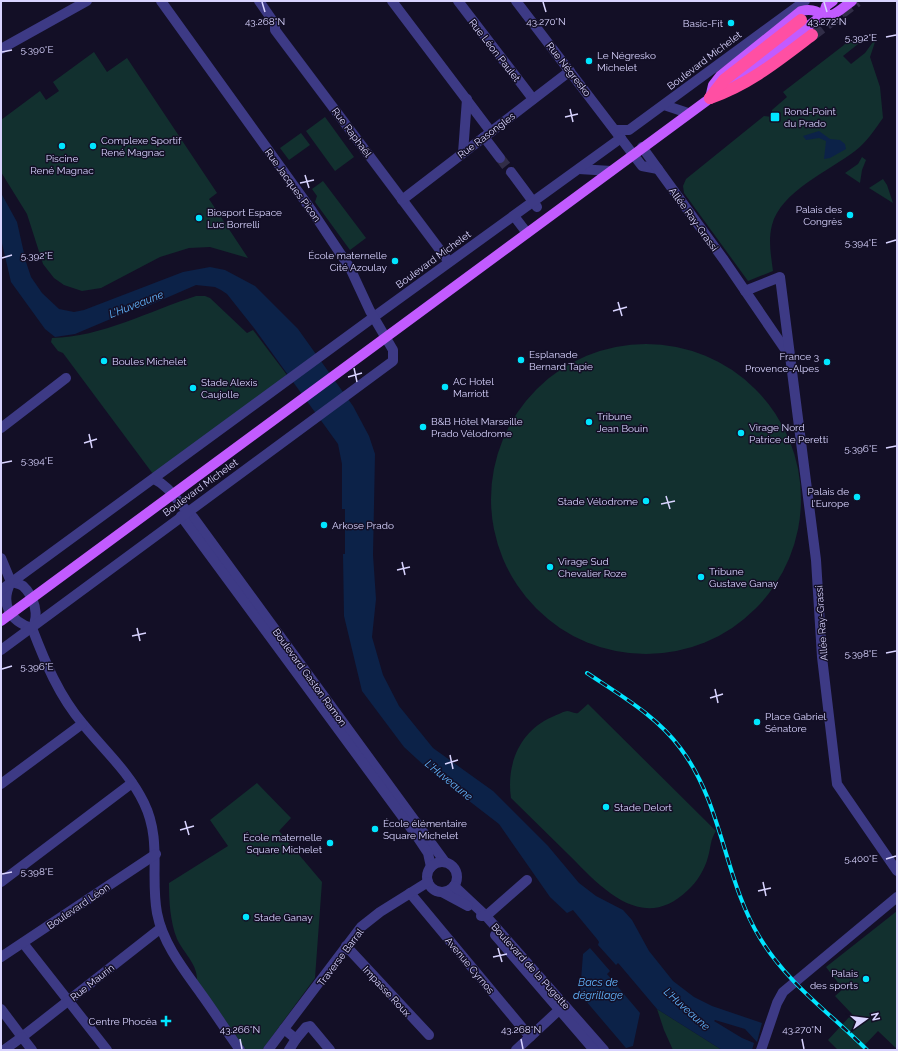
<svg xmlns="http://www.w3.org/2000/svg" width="898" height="1051" viewBox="0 0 898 1051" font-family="Raleway,sans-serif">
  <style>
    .green { fill: #12302f }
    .water { fill: #0c2248 }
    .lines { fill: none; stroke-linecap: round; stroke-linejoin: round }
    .minor-tunnel { stroke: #312d47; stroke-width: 10; stroke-dasharray: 10 5; stroke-linecap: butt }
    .highway-tunnel { stroke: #312d47; stroke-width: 12; stroke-dasharray: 12 6; stroke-linecap: butt }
    .minor { stroke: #3d3a85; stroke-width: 10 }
    .major { stroke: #c25bff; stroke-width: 10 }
    .highway { stroke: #ff4fa3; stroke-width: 12 }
    .rail-casing { stroke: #00e5ff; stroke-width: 4 }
    .rail { stroke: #130f26; stroke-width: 2.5; stroke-dasharray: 8; stroke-linecap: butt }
    .ticks { fill: none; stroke: #d9d4ff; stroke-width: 1.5 }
    .poi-dot { fill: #00e5ff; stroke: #130f26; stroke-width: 1.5 }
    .labels { text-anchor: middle; stroke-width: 3; stroke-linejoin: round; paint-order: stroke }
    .poi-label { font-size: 10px; fill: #d9d4ff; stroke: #130f26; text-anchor: start }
    .street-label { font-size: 10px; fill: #d9d4ff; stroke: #130f26 }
    .water-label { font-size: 11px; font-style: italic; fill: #62b6ff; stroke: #130f26 }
    .ticks-label { font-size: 10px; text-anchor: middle; fill: #d9d4ff; stroke: #130f26; stroke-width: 3; stroke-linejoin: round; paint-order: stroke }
  </style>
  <rect width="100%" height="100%" fill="#130f26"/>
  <g class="green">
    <path d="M854,38L858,44L843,56L851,64L865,53L873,42H875L870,57L880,87L883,118C875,129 866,143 855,151C829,171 781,191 772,225C768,240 771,256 773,271L748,281L684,193L683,186L686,179L764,116L772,117V110L787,97L783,92L844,45L847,41Z"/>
    <polygon points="94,52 107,72 127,58 217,193 209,199 248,258 210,247 189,248 160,257 101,288 82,291 64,285 54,278 43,264 27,214 1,172 1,120 40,91 46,100 59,91 53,82"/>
    <polygon points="325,117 354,157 335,171 306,131"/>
    <polygon points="301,133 310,145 289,160 280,148"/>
    <polygon points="862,157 866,160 862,170 860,183 845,173 858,164"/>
    <polygon points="883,179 887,185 893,203 869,188"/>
    <polygon points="323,181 366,238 350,250 315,202 317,196 312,189"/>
    <path d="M196,296H205L210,298L247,333L253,330L287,375L153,474L63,353L58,351L51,342L52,338C102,337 149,311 196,296Z"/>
    <circle cx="646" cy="499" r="155"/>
    <path d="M588,704L716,831C710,840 711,847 708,857C705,869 697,882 688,890C642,935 600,886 568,854C549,835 530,817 511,798C506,764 520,731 552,717C557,715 562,712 567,711C570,711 574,714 578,713Z"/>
    <path d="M257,783L291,818L279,831L322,882L315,978L262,1050H246L197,980C198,965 183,952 177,939C170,921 169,901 169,883L228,846L210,820Z"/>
    <polygon points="897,911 897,1049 878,1031 860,1050 838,1050 828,1040 852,1014 835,996 843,989 826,967"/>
    <polygon points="657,1009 722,1050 673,1050 664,1030"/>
  </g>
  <g class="water">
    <polygon points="819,131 830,139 840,140 845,144 846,149 830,158 824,159 826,141 819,138 806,140 803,136"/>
    <polygon points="1,193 17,222 26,262 31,277 42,293 59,309 74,312 84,310 183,272 210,267 225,270 255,286 298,329 353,406 369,436 375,454 373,555 376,599 372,637 383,675 399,706 433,748 493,791 548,846 579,883 596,896 623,910 632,920 649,951 673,981 694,997 712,1006 762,1023 757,1042 745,1029 715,1020 714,1021 742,1038 754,1043 752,1050 722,1050 657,1009 619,964 618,963 616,965 598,945 599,942 597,939 573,910 567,913 550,897 499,824 429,770 404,747 362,691 344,616 343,554 345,554 345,509 342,509 342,464 338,444 254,328 227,294 221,290 215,287 196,285 141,309 139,307 75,334 55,337 45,329 11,282 1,239"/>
    <polygon points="590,948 610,971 607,974 640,1013 633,1046 626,1048 580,994 583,954"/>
  </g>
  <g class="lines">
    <polyline class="minor-tunnel" points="500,158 511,172"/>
    <polyline class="highway-tunnel" points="812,35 857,1"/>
    <g class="minor">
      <polyline points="259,1 275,24 275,30 449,262"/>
      <polyline points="392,1 491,132"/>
      <polyline points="458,1 533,99"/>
      <polyline points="516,1 642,166 658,169"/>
      <polyline points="1,49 87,1"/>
      <polyline points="664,105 688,113"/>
      <polyline points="615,130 629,130 805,1"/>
      <polyline points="484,137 500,158"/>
      <polyline points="642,147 724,260 789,355"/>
      <polyline points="463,153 467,99"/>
      <polyline points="579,169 611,171"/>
      <polyline points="511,172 537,207"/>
      <polyline points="402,200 570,71"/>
      <polyline points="514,216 527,233"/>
      <polyline points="745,291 780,277 816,560 822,657 837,784 897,871"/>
      <polyline points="1,428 66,378"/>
      <path d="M154,479C171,487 179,505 193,517L445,862"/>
      <polyline points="181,516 416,835 428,853 431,867"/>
      <path d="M1,558L11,582C0,603 9,621 32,628"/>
      <path d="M11,582C15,583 20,584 23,586C34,596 40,616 32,628"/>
      <polyline points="1,590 382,311 621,138"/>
      <path d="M32,628C45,662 59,696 83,724C104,750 129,772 144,803C162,840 150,875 157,913C163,944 184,970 202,995C215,1013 227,1032 240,1050"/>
      <polyline points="1,650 393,361 393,350 370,311 350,268 312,211 161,1"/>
      <polyline points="1,784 82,724"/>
      <circle cx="442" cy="877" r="15"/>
      <polyline points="1,882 132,783"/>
      <polyline points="454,886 486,916 604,1050"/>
      <polyline points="442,892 468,906"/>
      <polyline points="410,893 530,1037"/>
      <polyline points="481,916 486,916 527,880"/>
      <polyline points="495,935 594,1050"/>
      <polyline points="23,943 107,1050"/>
      <polyline points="346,946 429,1035"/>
      <polyline points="1,957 156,854"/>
      <polyline points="1,1009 22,1037 161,928"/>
      <polyline points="284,1029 296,1039 306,1027 310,1026 330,1050"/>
      <polyline points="4,1050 22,1037 32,1050"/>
      <polyline points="268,1050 361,927 380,912 428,882"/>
      <polyline points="289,1050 296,1039"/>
      <polyline points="516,1050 559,1010"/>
      <polyline points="761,1050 777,1003 783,992 897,897"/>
    </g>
    <g class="major">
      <path d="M710,98L713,85L720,76L801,11C818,7 820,17 831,15C837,14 846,5 852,1"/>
      <polyline points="1,621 823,15 826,6 833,1"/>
    </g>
    <g class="highway">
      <path d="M710,98C750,84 779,60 812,35"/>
      <polyline points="710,98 724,80 801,20"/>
    </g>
    <g class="rail-casing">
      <path id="rail" d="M587,673C620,695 657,716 681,749C723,805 724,879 760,938C787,983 831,1014 867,1050"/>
    </g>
    <use href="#rail" class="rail"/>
  </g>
  <path class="ticks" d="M262,2L265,12M543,2L546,12M824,2L827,12M886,37L896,35M2,52L12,50M570,109L573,122M565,117L578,114M305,175L309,188M300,183L314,180M886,243L896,240M2,258L12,255M618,302L622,316M613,311L627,307M354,368L357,382M348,377L362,373M89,434L92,448M84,443L97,439M886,448L896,446M2,463L12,461M666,496L670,509M661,504L675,501M402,562L405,575M397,570L410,567M137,628L140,641M132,636L146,633M886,653L896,651M2,669L12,666M715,689L718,703M710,698L723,694M450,755L453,769M445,764L458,760M185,821L189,835M180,830L194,826M886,859L896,856M2,874L12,872M763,882L766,896M758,891L771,888M498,948L502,962M493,957L507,954M240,1039L242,1049M521,1039L523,1049M802,1039L804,1049"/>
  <g class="poi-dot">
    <circle cx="731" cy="23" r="4"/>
    <circle cx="589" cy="61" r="4"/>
    <rect x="770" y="112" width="10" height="10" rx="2"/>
    <circle cx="62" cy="146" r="4"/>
    <circle cx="93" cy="146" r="4"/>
    <circle cx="850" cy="215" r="4"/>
    <circle cx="199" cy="218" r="4"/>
    <circle cx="395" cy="261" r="4"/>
    <circle cx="521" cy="360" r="4"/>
    <circle cx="104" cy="361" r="4"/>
    <circle cx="827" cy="362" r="4"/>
    <circle cx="445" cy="387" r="4"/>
    <circle cx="193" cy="388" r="4"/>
    <circle cx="589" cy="422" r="4"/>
    <circle cx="423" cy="427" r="4"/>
    <circle cx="741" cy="433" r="4"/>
    <circle cx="857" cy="497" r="4"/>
    <circle cx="646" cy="501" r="4"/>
    <circle cx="324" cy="525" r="4"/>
    <circle cx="550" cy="567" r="4"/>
    <circle cx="701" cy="577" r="4"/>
    <circle cx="757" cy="722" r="4"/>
    <circle cx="606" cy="807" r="4"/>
    <circle cx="375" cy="829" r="4"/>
    <circle cx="330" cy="843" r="4"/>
    <circle cx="246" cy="917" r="4"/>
    <circle cx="866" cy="979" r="4"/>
    <path d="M164 1015h4v4h4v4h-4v4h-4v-4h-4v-4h4z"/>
  </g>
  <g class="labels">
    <g class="poi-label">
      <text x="723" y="27" text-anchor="end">Basic-Fit</text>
      <text x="597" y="59">Le Négresko<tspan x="597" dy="12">Michelet</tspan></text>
      <text x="784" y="115">Rond-Point<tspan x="784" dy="12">du Prado</tspan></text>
      <text x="101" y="144">Complexe Sportif<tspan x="101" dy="12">René Magnac</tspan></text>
      <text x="62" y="162" text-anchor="middle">Piscine<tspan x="62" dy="12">René Magnac</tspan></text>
      <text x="842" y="213" text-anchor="end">Palais des<tspan x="842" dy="12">Congrès</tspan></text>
      <text x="207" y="216">Biosport Espace<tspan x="207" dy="12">Luc Borrelli</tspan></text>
      <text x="387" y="259" text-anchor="end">École maternelle<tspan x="387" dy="12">Cité Azoulay</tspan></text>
      <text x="529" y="358">Esplanade<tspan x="529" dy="12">Bernard Tapie</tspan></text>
      <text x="819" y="360" text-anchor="end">France 3<tspan x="819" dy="12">Provence-Alpes</tspan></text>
      <text x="112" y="365">Boules Michelet</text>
      <text x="453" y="385">AC Hotel<tspan x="453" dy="12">Marriott</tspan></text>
      <text x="201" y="386">Stade Alexis<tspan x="201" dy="12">Caujolle</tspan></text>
      <text x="597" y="420">Tribune<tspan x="597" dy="12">Jean Bouin</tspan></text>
      <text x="431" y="425">B&amp;B Hôtel Marseille<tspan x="431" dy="12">Prado Vélodrome</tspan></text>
      <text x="749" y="431">Virage Nord<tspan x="749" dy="12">Patrice de Peretti</tspan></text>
      <text x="849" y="495" text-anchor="end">Palais de<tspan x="849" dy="12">l'Europe</tspan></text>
      <text x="638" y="505" text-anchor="end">Stade Vélodrome</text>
      <text x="332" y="529">Arkose Prado</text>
      <text x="558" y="565">Virage Sud<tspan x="558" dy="12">Chevalier Roze</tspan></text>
      <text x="709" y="575">Tribune<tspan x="709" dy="12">Gustave Ganay</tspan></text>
      <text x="765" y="720">Place Gabriel<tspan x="765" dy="12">Sénatore</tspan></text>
      <text x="614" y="811">Stade Delort</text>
      <text x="383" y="827">École élémentaire<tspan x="383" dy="12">Square Michelet</tspan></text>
      <text x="322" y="841" text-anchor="end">École maternelle<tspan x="322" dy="12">Square Michelet</tspan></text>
      <text x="254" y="921">Stade Ganay</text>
      <text x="858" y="977" text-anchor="end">Palais<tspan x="858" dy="12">des sports</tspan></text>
      <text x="157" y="1025" text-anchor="end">Centre Phocéa</text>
    </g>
    <g class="street-label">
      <text transform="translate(495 50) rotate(52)" y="4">Rue Léon Paulet</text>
      <text transform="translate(704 60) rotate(-37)" y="4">Boulevard Michelet</text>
      <text transform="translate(569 69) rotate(52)" y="4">Rue Négresko</text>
      <text transform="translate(352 132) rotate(53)" y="4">Rue Raphaël</text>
      <text transform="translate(486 135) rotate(-37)" y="4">Rue Rasongles</text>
      <text transform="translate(293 185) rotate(54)" y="4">Rue Jacques Picon</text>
      <text transform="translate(694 219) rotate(54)" y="4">Allée Ray-Grassi</text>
      <text transform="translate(433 259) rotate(-36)" y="4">Boulevard Michelet</text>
      <text transform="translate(200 487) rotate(-36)" y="4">Boulevard Michelet</text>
      <text transform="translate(821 623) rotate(-94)" y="4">Allée Ray-Grassi</text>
      <text transform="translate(310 677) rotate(54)" y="4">Boulevard Gaston Ramon</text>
      <text transform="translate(78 906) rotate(-34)" y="4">Boulevard Léon</text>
      <text transform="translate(340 957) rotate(-53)" y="4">Traverse Barral</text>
      <text transform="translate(470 965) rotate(50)" y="4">Avenue Cyrnos</text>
      <text transform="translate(531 966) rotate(48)" y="4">Boulevard de la Pugette</text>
      <text transform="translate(92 982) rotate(-38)" y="4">Rue Maurin</text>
      <text transform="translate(387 991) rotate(47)" y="4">Impasse Roux</text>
    </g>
    <g class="water-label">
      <text transform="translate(136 304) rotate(-21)" y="4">L'Huveaune</text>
      <text transform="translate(449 780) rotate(39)" y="4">L'Huveaune</text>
      <text x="598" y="986">Bacs de<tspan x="598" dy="13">dégrillage</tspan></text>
      <text transform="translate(687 1009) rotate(42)" y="4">L'Huveaune</text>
    </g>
  </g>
  <g class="ticks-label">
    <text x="265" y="25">43.268°N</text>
    <text x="546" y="25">43.270°N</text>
    <text x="827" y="25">43.272°N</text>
    <text x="861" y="41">5.392°E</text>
    <text x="37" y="53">5.390°E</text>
    <text x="861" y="246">5.394°E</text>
    <text x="37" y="259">5.392°E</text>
    <text x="861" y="452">5.396°E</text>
    <text x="37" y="464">5.394°E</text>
    <text x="861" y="657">5.398°E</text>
    <text x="37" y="670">5.396°E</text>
    <text x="861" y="862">5.400°E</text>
    <text x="37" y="875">5.398°E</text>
    <text x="240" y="1033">43.266°N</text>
    <text x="521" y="1033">43.268°N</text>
    <text x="802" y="1033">43.270°N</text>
  </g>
  <rect width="898" height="1051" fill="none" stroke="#d9d4ff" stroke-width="4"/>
  <g transform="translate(866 1019) rotate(76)" stroke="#130f26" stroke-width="3" paint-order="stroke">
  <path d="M0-3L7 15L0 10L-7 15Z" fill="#d9d4ff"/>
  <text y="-6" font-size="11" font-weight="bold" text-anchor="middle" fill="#d9d4ff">N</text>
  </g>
</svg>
